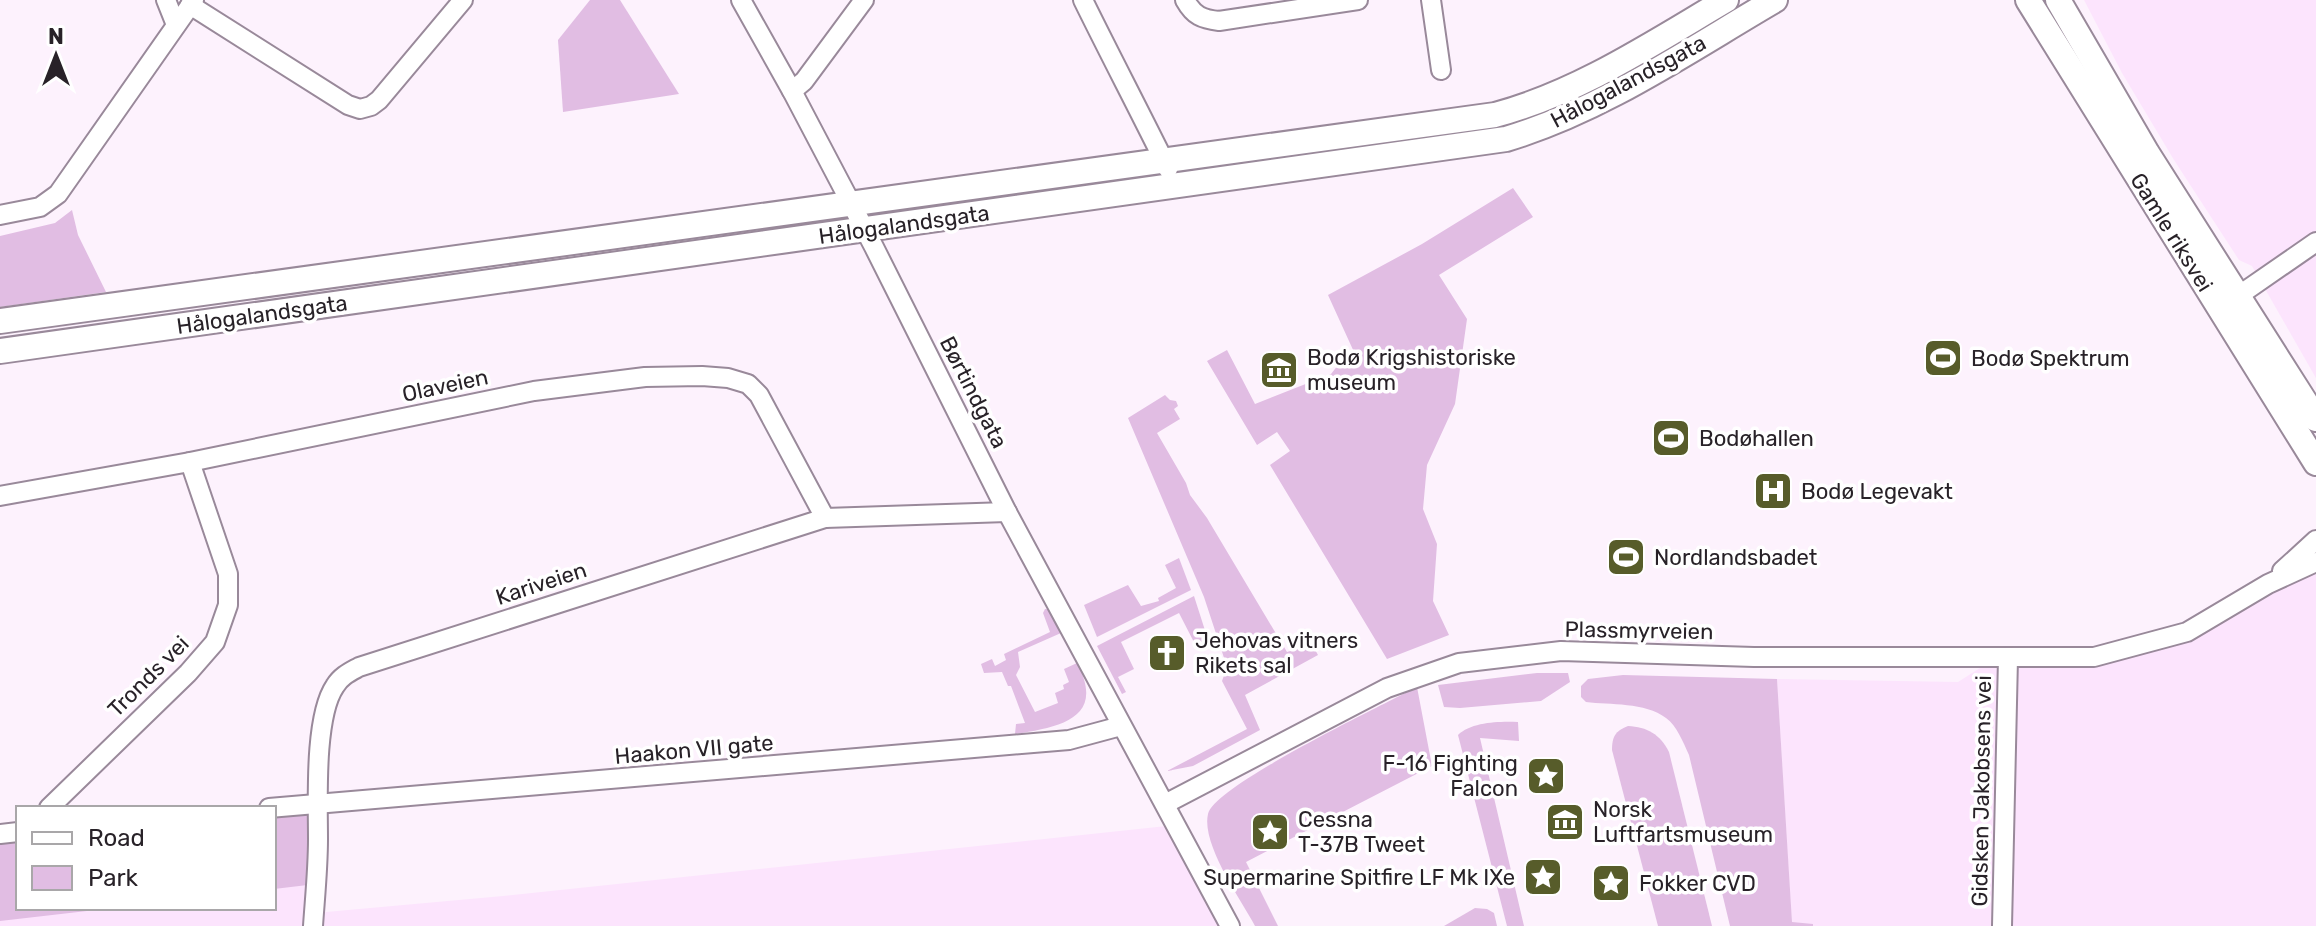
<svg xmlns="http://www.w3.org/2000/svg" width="2316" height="926" viewBox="0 0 2316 926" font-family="Rubik,sans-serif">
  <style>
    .built { fill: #fce4fd }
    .green { fill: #e1bde3 }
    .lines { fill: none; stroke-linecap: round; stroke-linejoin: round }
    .minor-casing { stroke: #99899a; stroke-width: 22 }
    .tertiary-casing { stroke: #99899a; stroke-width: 28 }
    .minor { stroke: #fff; stroke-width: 18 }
    .tertiary { stroke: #fff; stroke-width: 24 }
    .labels { text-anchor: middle; stroke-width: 7; stroke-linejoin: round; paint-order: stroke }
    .street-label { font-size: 22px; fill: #282228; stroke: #fff }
    .poi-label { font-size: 22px; fill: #282228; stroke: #fff; text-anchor: start }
  </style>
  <rect width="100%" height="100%" fill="#fdf2fd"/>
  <g class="built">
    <polygon points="2084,0 2316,0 2316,378 2252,266 2239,260 2174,160 2122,73"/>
    <polygon points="2316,559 2316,926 1792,926 1777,679 1958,682 2005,652 2099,647 2152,635 2212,613"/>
    <polygon points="316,803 315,913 503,896 1176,825 1230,926 0,926 0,834 18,908 274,908 274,808"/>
  </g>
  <g class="green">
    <polygon points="590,0 620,0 679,94 563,112 558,40"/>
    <polygon points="1513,188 1533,217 1439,275 1467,319 1455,404 1427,465 1423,509 1437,544 1433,601 1449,635 1387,659 1270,465 1290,451 1277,432 1257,445 1207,361 1227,350 1255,404 1331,374 1342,360 1354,352 1328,295 1422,244"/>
    <polygon points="72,210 78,235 106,292 0,307 0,236 55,223"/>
    <polygon points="1165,395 1170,400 1176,401 1178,406 1174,409 1180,419 1157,433 1186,483 1190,495 1207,518 1287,652 1312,644 1318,655 1245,695 1260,730 1193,766 1167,771 1247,729 1222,681 1227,667 1204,597 1128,418"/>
    <polygon points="1179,558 1191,590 1097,637 1084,605 1128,585 1141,606 1159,601 1158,598 1176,588 1165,565"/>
    <polygon points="1194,596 1210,646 1198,650 1179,613 1121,642 1134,669 1118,677 1126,692 1122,694 1097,646"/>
    <path d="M1045,609H1049L1061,633L1018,652L1020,667L1016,675L1035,712L1058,703L1055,693L1064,689L1063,685L1069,682L1064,669L1077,663C1107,719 1058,727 1015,734L1016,724L1025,723L1011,686H1008L1002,672L984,673L981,664L992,659L995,666L1006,660L1004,654L1050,632L1043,613Z"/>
    <polygon points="1537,673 1568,673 1570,682 1541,701 1460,708 1444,707 1438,685"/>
    <path d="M1623,675L1777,679L1792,922L1813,924V926H1730L1689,755C1683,742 1677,726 1666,718C1645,702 1610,705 1586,702L1581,697V686L1588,679Z"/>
    <path d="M1417,687L1432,766L1246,862L1278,926H1255C1241,900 1201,844 1208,814C1215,785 1383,705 1417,687Z"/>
    <path d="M1518,722L1519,741L1480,738L1524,926H1507L1458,735C1471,722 1500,721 1518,722Z"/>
    <path d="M1628,726C1647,727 1660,734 1669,752L1712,926H1658L1612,750C1612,737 1615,731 1628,726Z"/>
    <polygon points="316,803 316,884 274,889 274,808"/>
    <polygon points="18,833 18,908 113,908 0,921 0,835"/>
    <polygon points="1475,908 1487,909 1494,913 1497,926 1444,926"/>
  </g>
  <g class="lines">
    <g class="minor-casing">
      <g id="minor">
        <polyline points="166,0 176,25"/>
        <polyline points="741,0 792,91 874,247 1007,512 1230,926"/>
        <path d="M1083,0C1111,57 1140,112 1168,169"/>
        <path d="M1185,0C1194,16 1202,19 1219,21L1358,0"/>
        <polyline points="1431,0 1441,70"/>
        <polyline points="190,5 348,105 360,109 371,106 379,100 463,0"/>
        <polyline points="792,91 804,81 864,0"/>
        <polyline points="0,215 40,207 58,194 194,0"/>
        <polyline points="2238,296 2316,242"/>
        <polyline points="0,496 190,462 534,391 645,377 702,376 728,378 748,384 759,395 825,518"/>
        <polyline points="2282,571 2316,540"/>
        <polyline points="1165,804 1387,688 1459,663 1561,651 1754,657 2094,657 2187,632 2268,584 2316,562"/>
        <polyline points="49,808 188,673 215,642 228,605 228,574 190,462"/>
        <polyline points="269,808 1069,740 1121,726"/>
        <polyline points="0,834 18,832"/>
        <path d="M313,926C315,897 318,868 318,839C318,801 314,717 335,686C341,676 350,672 359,667L825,518L1007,512"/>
        <polyline points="2002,926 2008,658"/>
      </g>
    </g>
    <g class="tertiary-casing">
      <g id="tertiary">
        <polyline points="2028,0 2316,463"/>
        <polyline points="2058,0 2147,153 2316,419"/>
        <path d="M0,321L1495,115C1578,93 1653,43 1726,0"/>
        <path d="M0,351L1506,139C1603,110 1689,50 1775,0"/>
      </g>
    </g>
    <use href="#minor" class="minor"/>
    <use href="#tertiary" class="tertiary"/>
  </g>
  <defs>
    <g id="stadium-square" transform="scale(2)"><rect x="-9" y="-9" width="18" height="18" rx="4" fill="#575c2a" stroke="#fff"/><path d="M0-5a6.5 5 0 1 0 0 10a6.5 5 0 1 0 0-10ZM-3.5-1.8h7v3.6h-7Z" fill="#fff"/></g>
    <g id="museum-square" transform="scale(2)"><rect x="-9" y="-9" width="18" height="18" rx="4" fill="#575c2a" stroke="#fff"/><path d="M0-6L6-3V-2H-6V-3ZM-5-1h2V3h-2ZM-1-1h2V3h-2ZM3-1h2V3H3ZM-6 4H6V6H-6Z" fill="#fff"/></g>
    <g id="hospital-square" transform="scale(2)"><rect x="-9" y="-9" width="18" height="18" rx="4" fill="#575c2a" stroke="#fff"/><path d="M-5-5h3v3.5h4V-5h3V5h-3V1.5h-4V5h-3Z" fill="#fff"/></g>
    <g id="church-square" transform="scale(2)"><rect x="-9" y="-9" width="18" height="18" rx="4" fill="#575c2a" stroke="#fff"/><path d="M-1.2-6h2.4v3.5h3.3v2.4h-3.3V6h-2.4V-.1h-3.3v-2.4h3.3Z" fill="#fff"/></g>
    <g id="sight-square" transform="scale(2)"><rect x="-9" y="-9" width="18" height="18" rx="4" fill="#575c2a" stroke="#fff"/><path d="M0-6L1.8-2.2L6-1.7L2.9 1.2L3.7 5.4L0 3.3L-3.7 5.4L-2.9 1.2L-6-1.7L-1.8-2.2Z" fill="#fff"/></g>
  </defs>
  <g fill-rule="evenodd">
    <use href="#stadium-square" x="1943" y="358"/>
    <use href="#museum-square" x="1279" y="370"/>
    <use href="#stadium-square" x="1671" y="438"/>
    <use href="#hospital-square" x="1773" y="491"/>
    <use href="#stadium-square" x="1626" y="557"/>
    <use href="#church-square" x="1167" y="653"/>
    <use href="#sight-square" x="1546" y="776"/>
    <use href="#museum-square" x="1565" y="822"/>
    <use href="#sight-square" x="1270" y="832"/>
    <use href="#sight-square" x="1543" y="877"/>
    <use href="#sight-square" x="1611" y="883"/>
  </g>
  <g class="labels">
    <g class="street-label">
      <text transform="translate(1628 81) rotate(-28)" y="8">Hålogalandsgata</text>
      <text transform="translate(904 224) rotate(-8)" y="8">Hålogalandsgata</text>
      <text transform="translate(2172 232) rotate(58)" y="8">Gamle riksvei</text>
      <text transform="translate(262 314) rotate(-8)" y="8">Hålogalandsgata</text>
      <text transform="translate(445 385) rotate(-12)" y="8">Olaveien</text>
      <text transform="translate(974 392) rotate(63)" y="8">Børtindgata</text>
      <text transform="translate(541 583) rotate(-18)" y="8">Kariveien</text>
      <text transform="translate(1639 630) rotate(1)" y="8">Plassmyrveien</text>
      <text transform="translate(148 676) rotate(-45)" y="8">Tronds vei</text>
      <text transform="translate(694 749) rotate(-5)" y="8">Haakon VII gate</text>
      <text transform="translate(1981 791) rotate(-89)" y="8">Gidsken Jakobsens vei</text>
    </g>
    <g class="poi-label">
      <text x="1307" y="365">Bodø Krigshistoriske<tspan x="1307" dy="25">museum</tspan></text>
      <text x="1971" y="366">Bodø Spektrum</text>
      <text x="1699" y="446">Bodøhallen</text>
      <text x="1801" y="499">Bodø Legevakt</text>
      <text x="1654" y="565">Nordlandsbadet</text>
      <text x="1195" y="648">Jehovas vitners<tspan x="1195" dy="25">Rikets sal</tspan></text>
      <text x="1518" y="771" text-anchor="end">F-16 Fighting<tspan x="1518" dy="25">Falcon</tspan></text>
      <text x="1593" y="817">Norsk<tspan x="1593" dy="25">Luftfartsmuseum</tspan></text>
      <text x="1298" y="827">Cessna<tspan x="1298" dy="25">T-37B Tweet</tspan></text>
      <text x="1515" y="885" text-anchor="end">Supermarine Spitfire LF Mk IXe</text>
      <text x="1639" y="891">Fokker CVD</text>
    </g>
  </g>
  <rect x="16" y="806" width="260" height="104" fill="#ffffff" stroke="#a9a7a9" stroke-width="2"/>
  <rect x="32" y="832" width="40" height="12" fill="#ffffff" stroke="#a9a7a9" stroke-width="2"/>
  <text x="88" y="846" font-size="24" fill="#282228">Road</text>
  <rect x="32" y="866" width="40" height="24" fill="#e1bde3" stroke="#a9a7a9" stroke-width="2"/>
  <text x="88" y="886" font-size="24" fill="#282228">Park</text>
  <g transform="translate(56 56)" stroke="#ffffff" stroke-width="6" paint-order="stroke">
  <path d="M0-6L14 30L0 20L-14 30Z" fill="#282228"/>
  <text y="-12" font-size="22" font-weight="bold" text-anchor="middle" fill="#282228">N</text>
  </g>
</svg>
